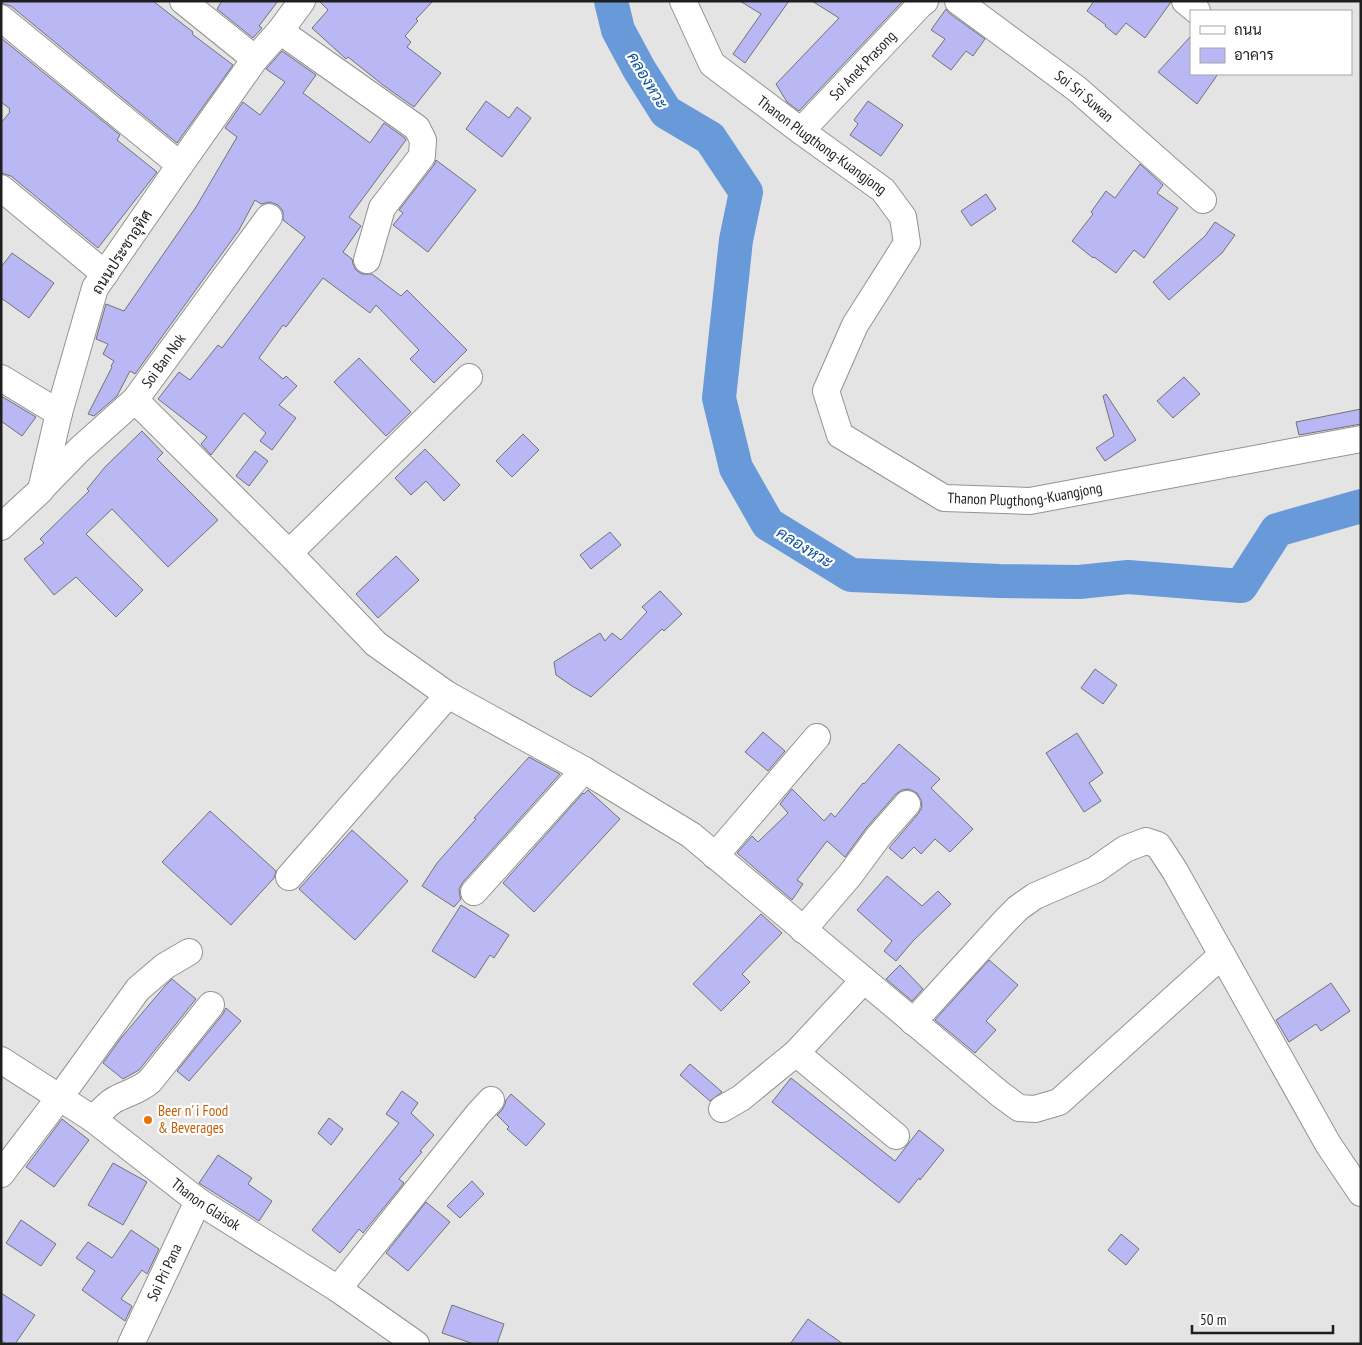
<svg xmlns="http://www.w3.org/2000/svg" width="1362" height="1345" viewBox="0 0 1362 1345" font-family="'PT Sans Narrow',Sarabun,sans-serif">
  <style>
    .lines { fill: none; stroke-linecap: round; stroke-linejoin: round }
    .river { stroke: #6899d8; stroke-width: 34 }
    .building { fill: #b9b7f4; stroke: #737374 }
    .minor-casing { stroke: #939394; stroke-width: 28 }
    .minor { stroke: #fff; stroke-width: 26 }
    .food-dot { fill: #e8710a; stroke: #fff; stroke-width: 2 }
    .labels { text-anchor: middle; stroke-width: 4.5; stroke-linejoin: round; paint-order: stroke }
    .street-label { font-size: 15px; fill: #1e1e1e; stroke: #fff }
    .food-label { font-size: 15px; fill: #c56008; stroke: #fff; text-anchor: start }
    .water-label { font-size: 16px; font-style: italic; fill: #0c529c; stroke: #fff }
  </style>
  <rect width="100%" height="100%" fill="#e4e4e5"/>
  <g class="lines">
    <polyline class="river" points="611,1 618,30 639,69 666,112 710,138 746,192 736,240 719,398 736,468 768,524 851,575 999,581 1079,582 1128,577 1241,586 1277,530 1361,506"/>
  </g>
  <g class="building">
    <polygon points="1,1 153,1 193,32 192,34 233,65 177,143 11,6 1,3"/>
    <polygon points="222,1 278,1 259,26 262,28 253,38 217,9"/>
    <polygon points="319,1 433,1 416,19 418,21 405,36 411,42 407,47 441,73 414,107 383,85 348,57 346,59 312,28 328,10"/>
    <polygon points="740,1 789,1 745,63 733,54 761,14"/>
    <polygon points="812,1 903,1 799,111 787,102 776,84 839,18"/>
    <polygon points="1094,1 1170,1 1171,2 1145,38 1126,23 1116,35 1105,26 1106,25 1087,11"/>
    <polygon points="946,9 949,13 985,39 973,56 966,51 951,70 932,56 945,39 931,30"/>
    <polygon points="1191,36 1191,74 1218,74 1197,104 1158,72"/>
    <polygon points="1,38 120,135 117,140 157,172 98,248 11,176 1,173 1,123 10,112 9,111 10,109 1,102"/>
    <polygon points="282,51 316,75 303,93 370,143 384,123 405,138 406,140 349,217 361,226 343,252 352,259 353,264 356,270 362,274 372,274 401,296 407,290 467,350 434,383 410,359 419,350 376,305 370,313 323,278 286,327 283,325 259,358 283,379 286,376 297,386 279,405 296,418 272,450 260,441 266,433 244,413 211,455 201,444 207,437 158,399 179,372 190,380 218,345 222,348 305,237 283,220 283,211 278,205 270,202 261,204 255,200 239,230 135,374 130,371 117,396 94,416 88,414 112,367 111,366 114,361 103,354 108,344 96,339 106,304 124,311 196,207 237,137 225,128 243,102 260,115 285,82 266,69"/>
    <polygon points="486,101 509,118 517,107 531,118 502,157 466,129"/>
    <polygon points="868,101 903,125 881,156 850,135 858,124 854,120"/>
    <polygon points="436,160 476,190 428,252 393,225 403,213 399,210 434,165"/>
    <polygon points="1140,164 1163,185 1157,193 1178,208 1144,258 1134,250 1116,273 1094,257 1093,258 1072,241 1093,214 1091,212 1106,191 1115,198"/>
    <polygon points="986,194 996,209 971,226 961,211"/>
    <polygon points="1215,222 1235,235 1222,253 1169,300 1153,282 1205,236"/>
    <polygon points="12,253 54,283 29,318 1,298 1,267"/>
    <polygon points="359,358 411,412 386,436 334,382"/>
    <polygon points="1184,377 1200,394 1173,418 1157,401"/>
    <polygon points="1106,394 1136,440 1105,461 1096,448 1114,436 1103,396"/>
    <polygon points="1,396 36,417 22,436 1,421"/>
    <polygon points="1361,409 1361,424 1299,435 1296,422"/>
    <polygon points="142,431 163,453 157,459 218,520 168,567 112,509 86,534 143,590 116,617 76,577 54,595 24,559 44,543 40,539 89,491 87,489 105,467"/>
    <polygon points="523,434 539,450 512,477 496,461"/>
    <polygon points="425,449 460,485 444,501 426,481 411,495 395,478"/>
    <polygon points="255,451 268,461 249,486 236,476"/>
    <polygon points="610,532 621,545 591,569 580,555"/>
    <polygon points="396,556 419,580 378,618 356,594"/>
    <polygon points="660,591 682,614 664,631 662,629 591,697 572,686 556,675 554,662 600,633 605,641 612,633 621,640 647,612 642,607"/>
    <polygon points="1095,669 1117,685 1103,704 1081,688"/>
    <polygon points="763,732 785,751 768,771 745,752"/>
    <polygon points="1077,733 1103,773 1089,783 1101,801 1084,812 1046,753"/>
    <polygon points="899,744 940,779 931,788 973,829 950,852 935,839 921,854 914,847 902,859 889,848 918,814 922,807 921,800 917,793 909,789 902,790 896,794 867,827 845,857 827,841 797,880 803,884 792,900 737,853 752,836 758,842 788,813 780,804 792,789 824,821 831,813 835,817 863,783 864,784"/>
    <polygon points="529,757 560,774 463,882 459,889 460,896 461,899 454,907 422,886 437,863 476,819 474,818"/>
    <polygon points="588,790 620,819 534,912 503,883 583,793 584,794"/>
    <polygon points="210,811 276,871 274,878 231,925 162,862"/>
    <polygon points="352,830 408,881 355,940 299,889"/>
    <polygon points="887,876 922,906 938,891 951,904 913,941 896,961 884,951 892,941 857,910"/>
    <polygon points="461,905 509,935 494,958 490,955 475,978 432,951"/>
    <polygon points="761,914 782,933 742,974 750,982 721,1011 693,984"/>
    <polygon points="989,960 1018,985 986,1021 996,1030 975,1053 935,1020"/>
    <polygon points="900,965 923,989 912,1001 886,979"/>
    <polygon points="172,979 196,999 139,1070 123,1079 103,1063 121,1038 165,986"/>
    <polygon points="1331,983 1350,1011 1321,1031 1316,1024 1289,1042 1276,1020"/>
    <polygon points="226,1008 241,1021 189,1081 177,1071 223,1014"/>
    <polygon points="690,1064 722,1092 710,1101 680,1075"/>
    <polygon points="791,1078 895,1161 919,1130 944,1150 920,1180 919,1178 899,1203 772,1102"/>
    <polygon points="402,1091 418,1103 411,1113 434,1135 420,1151 422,1152 399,1179 404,1183 363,1233 359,1229 340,1253 312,1230 399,1123 386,1114"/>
    <polygon points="511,1094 545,1124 526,1146 507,1129 509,1127 497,1115 502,1110 505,1104 506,1100"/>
    <polygon points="329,1118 343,1129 331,1145 318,1133"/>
    <polygon points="62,1119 89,1140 54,1187 26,1167"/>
    <polygon points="218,1155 252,1178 248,1184 272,1201 259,1221 199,1183"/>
    <polygon points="113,1163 147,1182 123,1225 88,1205"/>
    <polygon points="472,1181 484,1194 460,1218 447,1206"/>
    <polygon points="426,1202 450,1222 408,1271 386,1253"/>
    <polygon points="21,1220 56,1244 41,1266 6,1243"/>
    <polygon points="131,1230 159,1249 147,1274 142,1270 121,1299 132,1306 125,1321 82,1290 95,1271 76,1258 88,1242 112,1258"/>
    <polygon points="1121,1234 1139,1249 1126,1265 1108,1250"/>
    <polygon points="1,1293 35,1315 15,1344 6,1344 1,1340"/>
    <polygon points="452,1305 504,1324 497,1344 474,1344 442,1333"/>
    <polygon points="808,1319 843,1344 790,1344"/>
  </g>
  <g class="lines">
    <g class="minor-casing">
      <g id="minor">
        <polyline points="183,1 255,59"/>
        <path id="s1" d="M683,1L712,64L801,131L883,190L903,217L907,243L855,325L826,391L840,435L944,498L1030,501L1361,439"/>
        <path id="s2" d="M958,1L1077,89L1203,200"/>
        <polyline points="1185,1 1197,11"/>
        <polyline points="1,18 180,165"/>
        <polyline points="280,31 417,128 423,140 422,156 382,208 367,260"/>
        <path id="s3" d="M801,131L920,5L925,1"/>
        <polyline points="1,188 105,274"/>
        <polyline points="1,378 59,413"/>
        <polyline points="135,400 289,553 376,644 448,695 584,770 691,835 1000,1094 1019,1108 1035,1109 1059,1102 1222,955"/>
        <path id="s4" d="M41,489L79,450L135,400L269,217"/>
        <polyline points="1,527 41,490 59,413 95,288 180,165 255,59 280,31 302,1"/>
        <polyline points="289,553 469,377"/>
        <polyline points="715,856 817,737"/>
        <polyline points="289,877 448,695"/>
        <polyline points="474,892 584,770"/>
        <polyline points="803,930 850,875 878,837 907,804"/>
        <polyline points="913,1022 1006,920 1018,908 1035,896 1095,870 1125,849 1146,841 1158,845 1175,871 1328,1144 1361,1193"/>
        <polyline points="796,1053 896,1136"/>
        <path id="s5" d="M1,1060L93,1119L198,1201L338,1289L416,1344"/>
        <polyline points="722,1109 741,1098 796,1053 864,980"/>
        <path d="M93,1119C101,1112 108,1102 118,1098C130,1092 140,1090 150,1081L211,1005"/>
        <polyline points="1,1174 60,1097 138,989 165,966 189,952"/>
        <polyline points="338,1289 478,1114 491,1100"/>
        <path id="s6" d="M131,1344L198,1201"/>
      </g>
    </g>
    <use href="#minor" class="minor"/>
  </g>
  <circle class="food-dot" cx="148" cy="1120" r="5"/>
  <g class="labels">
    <g class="street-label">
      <text dy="5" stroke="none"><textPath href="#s3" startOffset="90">Soi Anek Prasong</textPath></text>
      <text dy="5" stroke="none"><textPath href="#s2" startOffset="158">Soi Sri Suwan</textPath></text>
      <text dy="5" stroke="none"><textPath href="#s1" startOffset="206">Thanon Plugthong-Kuangjong</textPath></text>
      <text transform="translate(122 252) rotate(-57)" y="5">ถนนประชาอุทิศ</text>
      <text dy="5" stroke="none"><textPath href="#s4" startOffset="178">Soi Ban Nok</textPath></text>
      <text dy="5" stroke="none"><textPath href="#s1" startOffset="760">Thanon Plugthong-Kuangjong</textPath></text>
      <text dy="5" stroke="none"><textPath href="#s5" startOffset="251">Thanon Glaisok</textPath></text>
      <text dy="5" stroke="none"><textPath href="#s6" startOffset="79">Soi Pri Pana</textPath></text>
    </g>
    <g class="food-label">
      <text x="158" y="1116">Beer n' i Food<tspan x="158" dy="17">&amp; Beverages</tspan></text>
    </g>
    <g class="water-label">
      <text transform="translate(648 80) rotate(59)" y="6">คลองหวะ</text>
      <text transform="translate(805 547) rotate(32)" y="6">คลองหวะ</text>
    </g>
  </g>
  <rect width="1362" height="1345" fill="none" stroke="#1e1e1e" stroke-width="5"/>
  <rect x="1190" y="10" width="162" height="65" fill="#ffffff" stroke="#a5a5a5"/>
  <rect x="1200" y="26" width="25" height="8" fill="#ffffff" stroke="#a5a5a5"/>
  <text x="1234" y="35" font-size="15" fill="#1e1e1e">ถนน</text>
  <rect x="1200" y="48" width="25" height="15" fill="#b9b7f4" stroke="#a5a5a5"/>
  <text x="1234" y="60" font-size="15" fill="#1e1e1e">อาคาร</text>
  <path d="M1192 1325v8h141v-8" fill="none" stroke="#1e1e1e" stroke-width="2.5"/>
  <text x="1200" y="1325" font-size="15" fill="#1e1e1e" stroke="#ffffff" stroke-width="4" paint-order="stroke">50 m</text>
</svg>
